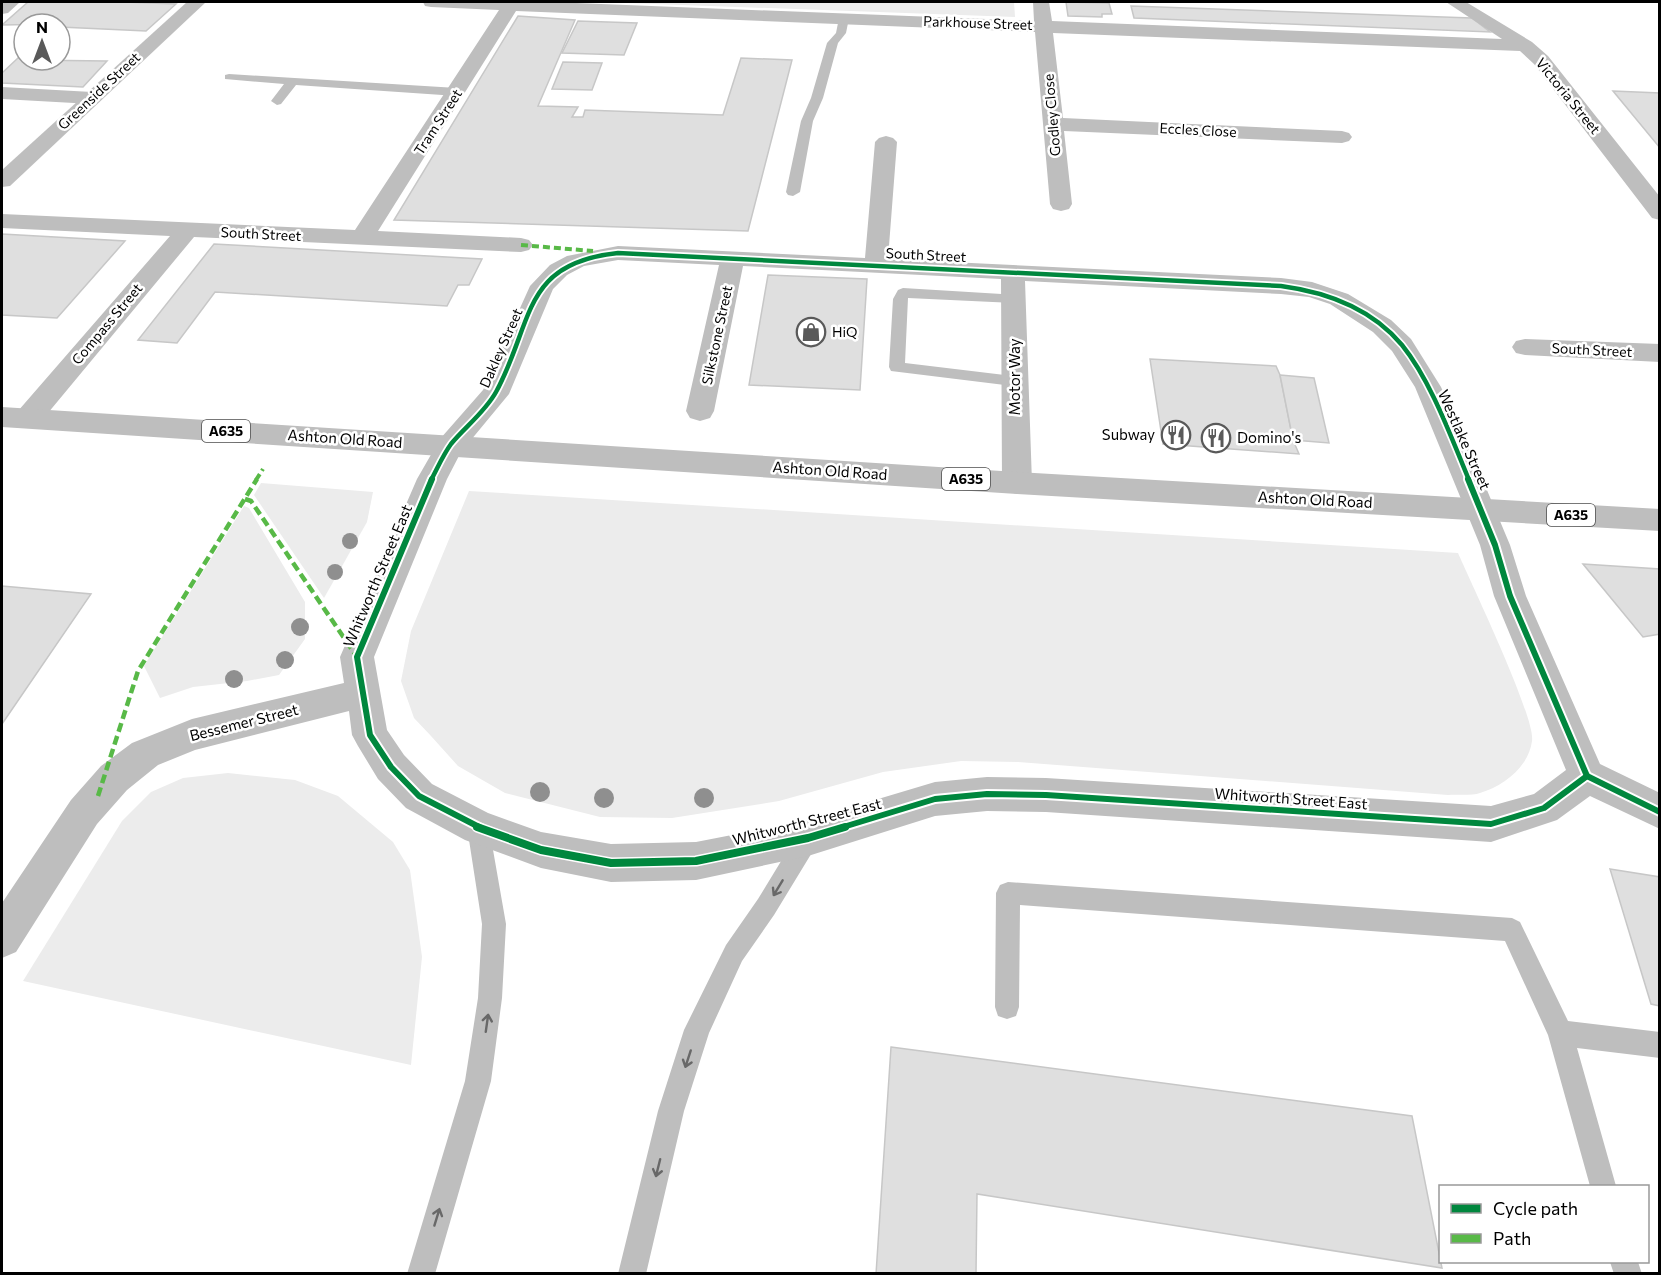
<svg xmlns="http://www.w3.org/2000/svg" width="1661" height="1275" viewBox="0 0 1661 1275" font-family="Commissioner,sans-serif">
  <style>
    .green { fill: #ececec }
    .building { fill: #dfdfdf; stroke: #c7c7c7; stroke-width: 1.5 }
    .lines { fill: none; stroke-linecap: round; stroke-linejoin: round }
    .service { fill: #bebebe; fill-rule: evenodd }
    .minor { fill: #bebebe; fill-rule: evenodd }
    .tertiary { fill: #bebebe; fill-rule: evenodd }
    .trunk { fill: #bebebe; fill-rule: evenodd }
    .quiet-far1 { stroke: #58b947; stroke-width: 4; stroke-dasharray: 7 4; stroke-linecap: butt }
    .quiet { stroke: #58b947; stroke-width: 4.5; stroke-dasharray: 9 4.5; stroke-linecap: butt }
    .cycleway-far2-casing { stroke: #fff; stroke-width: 8 }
    .cycleway-far1-casing { stroke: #fff; stroke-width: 10 }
    .cycleway-casing { stroke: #fff; stroke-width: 11 }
    .cycleway-far2 { stroke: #00873e; stroke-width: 4.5 }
    .cycleway-far1 { stroke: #00873e; stroke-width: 6 }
    .cycleway { stroke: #00873e; stroke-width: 8 }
    .tree { fill: #8f8f8f }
    .oneway { stroke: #686868 }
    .labels { text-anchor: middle; stroke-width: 5; stroke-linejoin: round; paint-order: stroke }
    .far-street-label { font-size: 14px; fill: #000; stroke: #fff }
    .far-poi-label { font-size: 14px; fill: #000; stroke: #fff; text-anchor: start }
    .shield { fill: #fff; stroke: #4c4c4c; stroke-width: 1.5 }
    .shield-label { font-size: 14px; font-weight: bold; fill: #000 }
    .street-label { font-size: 15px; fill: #000; stroke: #fff }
    .poi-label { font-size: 15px; fill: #000; stroke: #fff; text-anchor: end }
  </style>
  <rect width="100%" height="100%" fill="#fff"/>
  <g class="green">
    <polygon points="600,2 1014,2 1015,17"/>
    <polygon points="261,483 373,492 367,522 324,598 254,495"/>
    <path d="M469,491L1458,553C1471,583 1536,718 1532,741C1529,766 1504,786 1480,793C1471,796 1458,794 1448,795L1018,762L961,761L883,772L779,801L672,818L600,817L505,793L458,766L431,736L414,718L401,681L411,631Z"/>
    <polygon points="244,506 249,508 305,602 305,639 279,675 247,681 193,687 160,698 144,666"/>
    <polygon points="228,773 295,780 338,796 393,842 410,870 422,957 411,1065 23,981 122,821 151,792 183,778"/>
  </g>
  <g class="building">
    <polygon points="28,2 124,2 176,4 146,31 60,27 60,24 2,25"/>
    <polygon points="1066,2 1109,3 1112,14 1102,14 1102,17 1068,16"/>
    <polygon points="1131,6 1472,18 1490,32 1134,18"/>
    <polygon points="518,16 575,20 538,106 578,107 572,117 583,117 585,110 723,115 741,58 792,60 748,231 394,220"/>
    <polygon points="578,21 637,23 624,55 562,53"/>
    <polygon points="19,57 24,58 24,60 107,61 83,87 2,83 2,73"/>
    <polygon points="563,62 602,63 592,90 552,89"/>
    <polygon points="1613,91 1660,93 1660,148"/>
    <polygon points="2,234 125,241 57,318 2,315"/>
    <polygon points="214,244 482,259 469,285 458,285 447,306 215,292 177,343 138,340"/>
    <polygon points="768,275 867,279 860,390 749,385"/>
    <polygon points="1150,359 1276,366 1280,375 1293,440 1299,454 1163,444"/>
    <polygon points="1280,375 1314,378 1329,443 1293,440"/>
    <polygon points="1583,564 1660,569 1660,634 1643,637"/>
    <polygon points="2,586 91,594 2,724"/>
    <polygon points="1610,869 1660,877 1660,1006 1651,1004"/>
    <polygon points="891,1047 1412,1116 1442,1268 977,1194 976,1274 876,1274"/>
  </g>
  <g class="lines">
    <g class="service">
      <polygon points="844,15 849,18 846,33 838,43 823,98 813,121 800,192 793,196 788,195 786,192 801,121 811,98 827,43 836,33 839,18"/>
      <polygon points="229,74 457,88 463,92 457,96 296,85 281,104 277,105 271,101 284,84 225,79 225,75"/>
      <polygon points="903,288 1019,295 1021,298 1014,303 908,298 905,363 1013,376 1019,377 1021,381 1019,385 1013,386 891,371 889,367 893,299 898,290"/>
      <polygon points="478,817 486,820 489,827 506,924 502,998 491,1081 435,1274 407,1274 465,1081 478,998 482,924 467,827 470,820"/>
      <polygon points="808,827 816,830 819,838 816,846 774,915 742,961 709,1033 684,1111 646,1274 618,1274 658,1111 684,1030 726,945 758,899 800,830"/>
      <polygon points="1008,882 1512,918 1520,922 1568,1021 1660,1032 1660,1058 1577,1048 1616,1186 1590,1186 1548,1035 1505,941 1020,905 1019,1007 1016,1016 1007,1019 998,1016 995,1007 996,893 1000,885"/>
      <polygon points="1610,1262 1638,1262 1642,1274 1614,1274"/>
    </g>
    <g class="minor">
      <polygon points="2,2 20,2 8,13 2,14"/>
      <polygon points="423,2 551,2 1034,21 1033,2 1049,2 1052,21 1502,39 1446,2 1466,2 1532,42 1548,56 1660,197 1660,220 1652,218 1534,64 1520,51 1053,33 1063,118 1342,131 1349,133 1352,137 1349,141 1342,143 1064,131 1072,204 1069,209 1061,211 1053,209 1050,204 1035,32 516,11 378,231 521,238 529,240 533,245 529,250 521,252 194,237 38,425 28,428 18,425 14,418 18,411 170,236 2,228 2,214 355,230 499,10 431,7 425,6"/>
      <polygon points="2,87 92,92 99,94 102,98 99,102 92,104 2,99"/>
      <path d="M886,136L893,138L897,142L888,259L1281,278L1312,282L1348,294L1391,320L1411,339L1441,387L1479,471L1510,545L1526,596L1600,764L1660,793V829L1590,796L1557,820L1491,842L1046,812L987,811L935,816L808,856L696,880L611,882L541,868L465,840L406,808L378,779L358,746L352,735L349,711L195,750L158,765L127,790L97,824L16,952L2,958V903L71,800L101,766L132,743L192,719L344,683L340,657L417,479L440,439L483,390L530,286L550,265L567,256L618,246L865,258L875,142L879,138ZM618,260L719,265L686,411L690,418L700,421L710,418L714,411L743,266L1001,279L1002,483L1007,491L1017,494L1027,491L1032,483L1025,281L1281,294L1309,297L1330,304L1373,332L1392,351L1415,387L1480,545L1494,596L1566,770L1534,794L1491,806L1046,778L987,777L935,782L808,820L696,842L611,844L541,832L488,813L432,784L404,755L387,730L374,657L447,479L461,452L509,394L553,289L567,275L584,266Z"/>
      <polygon points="1525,339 1660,344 1660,362 1525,355 1516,353 1512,347 1516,341"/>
    </g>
    <polygon class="tertiary" points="187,2 206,2 10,186 2,187 2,170"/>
    <polygon class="trunk" points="2,407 1017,472 1660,509 1660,531 1017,494 2,427"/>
    <g class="quiet-far1">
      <polyline points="521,245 593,251"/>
      <polyline points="256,480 263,469"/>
    </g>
    <g class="quiet">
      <polyline points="245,499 251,501 357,657"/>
      <polyline points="98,796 138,671 257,479"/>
    </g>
    <g class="cycleway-far2-casing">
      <path id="cycleway-far2" d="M431,480C437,469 443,455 451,444C465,427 485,412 496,392C534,322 521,263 618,253L1281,286C1326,292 1372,309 1402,345C1431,381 1451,437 1469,480"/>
    </g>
    <g class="cycleway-far1-casing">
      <g id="cycleway-far1">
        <polyline points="432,479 357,657 370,735 391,767 419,796 481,828"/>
        <polyline points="1468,479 1495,545 1510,596 1587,776"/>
        <polyline points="1587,776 1660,812"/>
        <polyline points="840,828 935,799 987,794 1046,795 1491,824 1544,808 1587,776"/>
      </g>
    </g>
    <g class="cycleway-casing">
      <polyline id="cycleway" points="477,827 541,850 611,863 696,861 808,838 845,827"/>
    </g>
    <use href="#cycleway-far2" class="cycleway-far2"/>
    <use href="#cycleway-far1" class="cycleway-far1"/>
    <use href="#cycleway" class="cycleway"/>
  </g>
  <g class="tree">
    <circle cx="350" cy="541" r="8"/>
    <circle cx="335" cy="572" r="8"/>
    <circle cx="300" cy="627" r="9"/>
    <circle cx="285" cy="660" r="9"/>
    <circle cx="234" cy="679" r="9"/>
    <circle cx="540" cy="792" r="10"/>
    <circle cx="604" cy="798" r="10"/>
    <circle cx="704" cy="798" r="10"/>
  </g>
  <defs><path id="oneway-shaft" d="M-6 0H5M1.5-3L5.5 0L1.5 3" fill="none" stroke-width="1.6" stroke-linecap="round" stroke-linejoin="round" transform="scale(1.5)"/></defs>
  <g class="oneway">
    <use href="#oneway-shaft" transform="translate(778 888) rotate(121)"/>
    <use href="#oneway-shaft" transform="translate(487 1023) rotate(-82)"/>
    <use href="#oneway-shaft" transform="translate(688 1059) rotate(108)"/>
    <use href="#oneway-shaft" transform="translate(658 1168) rotate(104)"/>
    <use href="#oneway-shaft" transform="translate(437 1217) rotate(-73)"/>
  </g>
  <defs>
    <g id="shop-ring" transform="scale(1.5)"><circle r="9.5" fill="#fff" stroke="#595959" stroke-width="1.5"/><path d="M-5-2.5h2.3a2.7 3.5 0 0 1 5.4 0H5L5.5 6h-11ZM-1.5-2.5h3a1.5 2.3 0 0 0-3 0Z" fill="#595959"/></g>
    <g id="restaurant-ring" transform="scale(1.5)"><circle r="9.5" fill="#fff" stroke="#595959" stroke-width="1.5"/><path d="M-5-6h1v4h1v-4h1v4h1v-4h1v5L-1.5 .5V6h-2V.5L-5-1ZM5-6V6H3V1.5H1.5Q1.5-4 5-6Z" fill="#595959"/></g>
  </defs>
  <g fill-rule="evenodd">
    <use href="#shop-ring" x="811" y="332"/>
    <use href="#restaurant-ring" x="1176" y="435"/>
    <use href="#restaurant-ring" x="1216" y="438"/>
  </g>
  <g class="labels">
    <g class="far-street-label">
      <text transform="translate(978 23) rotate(2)" y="5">Parkhouse Street</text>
      <text transform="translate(99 91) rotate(-43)" y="5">Greenside Street</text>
      <text transform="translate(1568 96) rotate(51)" y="5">Victoria Street</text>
      <text transform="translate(1052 115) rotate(-95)" y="5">Godley Close</text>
      <text transform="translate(438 122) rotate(-57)" y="5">Tram Street</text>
      <text transform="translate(1198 130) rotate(3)" y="5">Eccles Close</text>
      <text transform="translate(261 234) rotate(3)" y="5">South Street</text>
      <text transform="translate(926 255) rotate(3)" y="5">South Street</text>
      <text transform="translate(107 324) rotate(-50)" y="5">Compass Street</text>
      <text transform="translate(717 335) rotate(-78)" y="5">Silkstone Street</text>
      <text transform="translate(501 348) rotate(-66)" y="5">Dakley Street</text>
      <text transform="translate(1592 350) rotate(3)" y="5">South Street</text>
    </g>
    <g class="far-poi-label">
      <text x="832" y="337">HiQ</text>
    </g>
    <g class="shield">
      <rect x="202" y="420" width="48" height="22" rx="4.5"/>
      <rect x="942" y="468" width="48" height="22" rx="4.5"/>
      <rect x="1547" y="504" width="48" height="22" rx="4.5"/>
    </g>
    <g class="shield-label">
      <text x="226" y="436">A635</text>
      <text x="966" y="484">A635</text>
      <text x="1571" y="520">A635</text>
    </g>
    <g class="street-label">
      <text transform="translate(1015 377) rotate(-90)" y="5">Motor Way</text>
      <text transform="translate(345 439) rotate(4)" y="5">Ashton Old Road</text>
      <text transform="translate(1464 440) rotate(66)" y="5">Westlake Street</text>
      <text transform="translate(830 471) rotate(4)" y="5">Ashton Old Road</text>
      <text transform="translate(1315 500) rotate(3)" y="5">Ashton Old Road</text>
      <text transform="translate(378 576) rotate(-67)" y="5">Whitworth Street East</text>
      <text transform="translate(244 723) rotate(-14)" y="5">Bessemer Street</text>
      <text transform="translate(1291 799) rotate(4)" y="5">Whitworth Street East</text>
      <text transform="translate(807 822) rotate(-14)" y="5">Whitworth Street East</text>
    </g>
    <g class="poi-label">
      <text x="1155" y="440">Subway</text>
      <text x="1237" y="443" text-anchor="start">Domino's</text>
    </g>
  </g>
  <rect width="1661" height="1275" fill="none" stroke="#000000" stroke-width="6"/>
  <rect x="1439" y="1185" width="210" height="78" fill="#ffffff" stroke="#999999" stroke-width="1.5"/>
  <rect x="1451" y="1204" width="30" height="9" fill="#00873e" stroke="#999999" stroke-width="1.5"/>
  <text x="1493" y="1215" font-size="18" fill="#000000">Cycle path</text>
  <rect x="1451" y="1234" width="30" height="9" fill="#58b947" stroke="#999999" stroke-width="1.5"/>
  <text x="1493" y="1245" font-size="18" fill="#000000">Path</text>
  <g transform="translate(42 42)"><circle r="28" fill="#ffffff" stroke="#999999" stroke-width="1.5"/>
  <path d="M0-4.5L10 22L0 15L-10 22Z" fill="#595959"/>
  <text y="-9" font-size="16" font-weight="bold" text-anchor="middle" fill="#000000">N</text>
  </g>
</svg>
